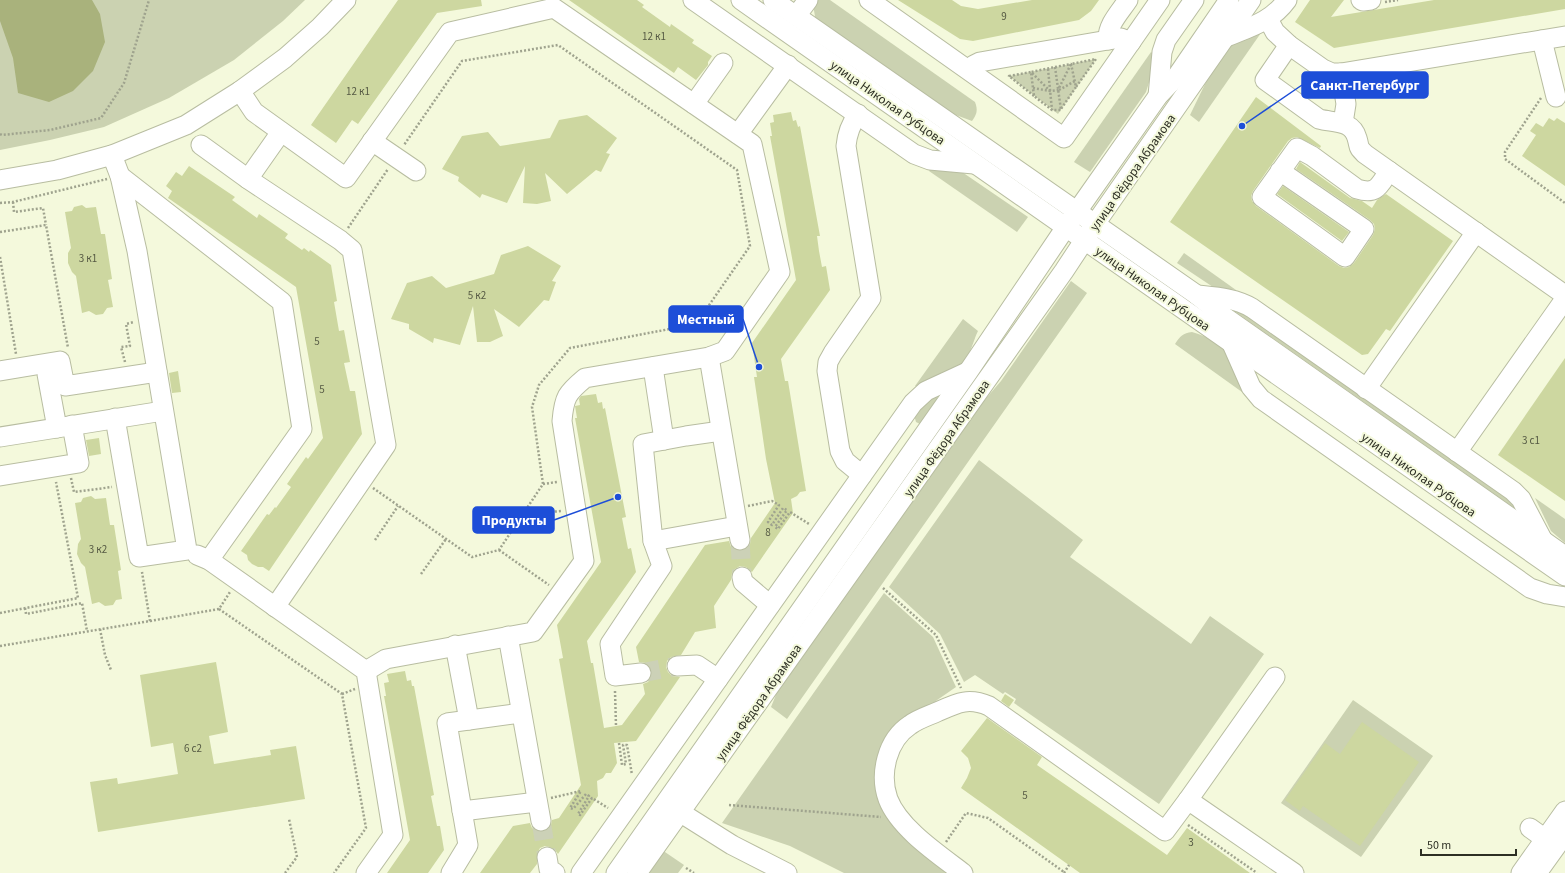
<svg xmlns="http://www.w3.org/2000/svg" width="1565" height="873" viewBox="0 0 1565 873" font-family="'Source Sans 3',sans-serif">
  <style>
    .green { fill: #cbd2b1 }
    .water { fill: #a9b27c }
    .building { fill: #cdd7a0 }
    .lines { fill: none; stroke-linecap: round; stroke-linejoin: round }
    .minor-tunnel { stroke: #ccd1b7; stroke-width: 19; stroke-dasharray: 19 10; stroke-linecap: butt }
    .minor-casing { stroke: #b8bda1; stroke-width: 21 }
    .path { stroke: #9fa38e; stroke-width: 2.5; stroke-dasharray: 2 2; stroke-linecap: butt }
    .minor { stroke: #fff; stroke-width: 19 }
    .labels { text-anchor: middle; stroke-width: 4; stroke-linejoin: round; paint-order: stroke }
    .number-label { font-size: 11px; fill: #555943 }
    .street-label { font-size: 13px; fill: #2d2f24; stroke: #f4f9dc }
    .leader { fill: none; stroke: #1d4ed8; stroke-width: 1.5 }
    .callout-dot { fill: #1d4ed8; stroke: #f4f9dc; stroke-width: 1.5 }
    .callout { fill: #1d4ed8; stroke: #1d4ed8; stroke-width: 1.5 }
    .callout-label { font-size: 14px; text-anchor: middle; font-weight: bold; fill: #fff }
  </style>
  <rect width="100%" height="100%" fill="#f4f9dc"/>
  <g class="green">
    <polygon points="0,0 305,0 283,21 234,60 169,98 104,127 50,140 0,150"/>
    <path d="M816,0H830L975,102C978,110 977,114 972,121L945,111L816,22L813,5Z"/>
    <polygon points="1263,30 1199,122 1190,115 1207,80 1229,48 1233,44"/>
    <polygon points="1151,52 1153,54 1151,76 1146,92 1090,172 1074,162"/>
    <polygon points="1096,59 1058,114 1009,76"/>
    <polygon points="931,168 952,170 962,172 1028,217 1017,232 929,171"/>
    <polygon points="1184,253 1236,290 1213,287 1177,263"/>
    <polygon points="1071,281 1087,293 787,719 771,707 782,680 957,432 1001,381"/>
    <polygon points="1230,308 1241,309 1512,498 1520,512"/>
    <path d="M963,319L978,331C974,339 972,349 967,357C959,371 931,380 917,387L915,386Z"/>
    <path d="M1192,332C1228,343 1230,358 1244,389L1242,392L1175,344C1180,336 1183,333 1192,332Z"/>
    <polygon points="934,397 937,397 937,400 920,424 916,422 914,415 922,403"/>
    <polygon points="979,460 1083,540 1070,557 1191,644 1210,616 1264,654 1159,804 1014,703 1016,699 1005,692 1003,694 975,675 964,682 940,634 889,587"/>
    <polygon points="1535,498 1565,519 1565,543 1551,531"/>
    <polygon points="884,593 933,637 956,687 901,725 876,774 949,873 844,873 790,846 722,823"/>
    <polygon points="1353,700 1433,756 1361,857 1281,803"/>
    <polygon points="662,850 684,865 678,873 646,873"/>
  </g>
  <polygon class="water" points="0,0 92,0 100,14 105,42 93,71 73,91 49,102 18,93 13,58 0,21"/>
  <g class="building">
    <polygon points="398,0 481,0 482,6 437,13 358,124 352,120 336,143 311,125"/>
    <polygon points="569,0 637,0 644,5 642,7 670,27 671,24 694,40 692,43 712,56 708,62 708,65 696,80 678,67 674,73"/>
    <polygon points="898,0 952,0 961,6 978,9 1032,0 1099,0 1091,11 1079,20 973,41 960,39"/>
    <polygon points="1310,0 1344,0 1331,17 1434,0 1565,0 1565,9 1334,48 1295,22"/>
    <polygon points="1256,97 1321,146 1320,148 1297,137 1292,138 1288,141 1253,191 1251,196 1252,201 1256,206 1339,266 1344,268 1349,267 1354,263 1373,235 1375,229 1374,224 1370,220 1296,169 1300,162 1350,198 1362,201 1372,208 1377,200 1386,194 1453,241 1390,331 1386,329 1368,354 1362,355 1170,222"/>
    <polygon points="791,112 793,121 796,120 798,127 800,126 820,236 817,236 819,251 822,267 826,266 830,290 781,359 785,381 788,381 806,491 800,492 797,496 791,499 793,513 752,572 746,567 740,566 735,569 732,573 731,580 714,606 716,628 695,632 681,655 671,657 667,661 666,667 668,672 672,676 680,677 636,741 614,743 617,763 611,773 606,773 603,778 597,781 598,796 558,854 555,850 550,847 545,846 540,848 537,854 537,864 530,873 480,873 513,826 530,823 532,828 537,831 543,832 548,830 551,825 552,820 559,818 581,785 559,659 563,658 557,625 601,562 575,418 577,418 575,406 580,405 579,399 581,396 596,394 598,403 602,402 603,409 605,408 626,517 622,518 628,549 631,548 636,572 587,641 591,663 593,663 604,728 622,725 645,694 643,684 648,682 651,678 652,671 650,666 646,663 639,662 636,647 705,545 729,541 731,547 736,550 741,551 747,549 750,544 751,538 775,503 766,459 754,377 757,377 752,343 796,280 770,136 772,136 770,123 774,122 773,115"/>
    <polygon points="587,115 617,138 606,153 610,154 601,172 596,170 567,194 545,173 551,201 537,204 523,203 525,166 507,203 482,194 480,198 458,181 459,177 442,169 462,136 488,132 500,146 550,138 559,120"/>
    <polygon points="1549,118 1554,121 1557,118 1565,123 1565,186 1522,156 1536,135 1530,131 1536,123 1543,127"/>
    <polygon points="189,166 235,197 232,200 257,218 259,214 288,234 285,238 302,250 304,248 309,252 310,250 331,265 337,301 334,302 339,331 344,330 350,362 344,363 350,391 355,391 362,434 269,571 263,567 258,567 252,564 248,560 247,555 241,551 267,514 269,515 275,507 276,508 291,487 287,484 306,457 308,459 323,438 296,287 168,198 172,191 166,186 176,172 182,176"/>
    <polygon points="1283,186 1349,232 1342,241 1277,194"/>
    <polygon points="82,205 86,208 96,207 101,234 105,234 112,279 108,280 113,307 107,308 103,314 96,315 89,311 82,313 76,276 72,272 68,263 68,253 71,248 65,212 72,211 74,207"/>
    <polygon points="528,246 561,266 552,281 556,282 549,301 544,300 519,327 494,309 503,336 490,342 477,342 473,306 460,345 434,338 433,343 409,329 409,324 391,319 407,283 432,276 446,288 494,274 501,255"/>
    <polygon points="1565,358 1565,501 1498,455"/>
    <polygon points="178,371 181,392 172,393 169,373"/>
    <polygon points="99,438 101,454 89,456 86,440"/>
    <polygon points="91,496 95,499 106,498 110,525 114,525 121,570 118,571 122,599 116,600 113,605 105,606 99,602 92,604 85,567 81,563 77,554 78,544 81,539 75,503 81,502 83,498"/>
    <polygon points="216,662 228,732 209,736 214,764 271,755 270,750 296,746 305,799 98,832 90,782 117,778 118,784 178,774 173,743 151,747 140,675"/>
    <polygon points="405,671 407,681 411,680 412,686 414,686 434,795 431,796 437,826 440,826 444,850 428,873 387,873 410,840 384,696 386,696 384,683 389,682 387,674"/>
    <polygon points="1005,694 1014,700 1009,707 1001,701"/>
    <polygon points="987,718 1042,757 1037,765 1167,855 1187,828 1250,873 1080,873 961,788 967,778 971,768 968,758 961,751"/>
    <polygon points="1362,722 1419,762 1360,846 1303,806 1300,811 1285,800 1325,743 1340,754"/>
  </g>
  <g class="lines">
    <g class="minor-tunnel">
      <polyline points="740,540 742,577"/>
      <polyline points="641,673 677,666"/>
      <polyline points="541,821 547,857"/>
    </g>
    <g class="minor-casing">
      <g id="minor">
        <polyline points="693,0 914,154 930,160 974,164"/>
        <polyline points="741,0 1565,576"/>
        <polyline points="773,0 1197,295 1222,315 1565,556"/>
        <polyline points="869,0 1064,138 1160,0"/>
        <polyline points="1361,0 1363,1 1371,0"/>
        <polyline points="796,16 808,0"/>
        <polyline points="1268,19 1275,32 1289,45 1323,69 1332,73 1341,73 1565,36"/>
        <path d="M1226,37C1250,27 1271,22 1287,0"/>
        <path d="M1108,40C1107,25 1120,12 1128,0"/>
        <polyline points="1542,40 1556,97"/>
        <path d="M1289,45L1265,80L1319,119C1334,123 1352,120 1357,138C1360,148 1357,146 1365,154L1565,295"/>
        <polyline points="970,70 974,65 980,62 1108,40 1121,38 1131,42"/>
        <polyline points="1341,73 1346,104 1343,123"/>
        <path d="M240,91L254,112L346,178L450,32L554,8L752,144L780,272L725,351L709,357L585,378C567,393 564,397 562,421L584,561L533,632L386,659L366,671"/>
        <polyline points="1158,96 1162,52 1166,40 1194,0"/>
        <polyline points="694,104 723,63"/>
        <path d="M858,114C850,125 847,134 846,146L871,298L833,353L828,362L827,371L840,451L845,461L862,475"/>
        <polyline points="738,134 788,65"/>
        <polyline points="372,141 416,171"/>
        <polyline points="201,145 248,179 340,240 352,250 386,445 275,607"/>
        <polyline points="112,155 120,176 137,251 187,550 139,557 115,418"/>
        <path d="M1280,171L1364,229L1345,257L1262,197L1297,148L1312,156L1357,189C1377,195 1379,186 1389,171"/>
        <polyline points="120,176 282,302 302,429 209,560"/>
        <polyline points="248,179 281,132"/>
        <polyline points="0,180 57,170 112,155 186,125 240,91 285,58 320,27 346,0"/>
        <path d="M1197,295C1216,297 1235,298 1252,308L1513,491L1521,499L1542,539"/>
        <polyline points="1232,344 1251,387 1261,399 1530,588 1547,594 1565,597"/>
        <polyline points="709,357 740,540"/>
        <polyline points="653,367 664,440"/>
        <polyline points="0,371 60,361 65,386 157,372"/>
        <polyline points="47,374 57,428"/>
        <polyline points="1366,389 1476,232"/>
        <polyline points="0,437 163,411"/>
        <polyline points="1457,452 1565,299"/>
        <polyline points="0,476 79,463 72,425"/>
        <polyline points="653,541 737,526"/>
        <polyline points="197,555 209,560 366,671 393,835 366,873"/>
        <polyline points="742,577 743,582 770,605"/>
        <polyline points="508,636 541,821"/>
        <polyline points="455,645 469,720"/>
        <polyline points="677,666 697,665 718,679"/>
        <polyline points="641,673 615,676 610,644 662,566 653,541 643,444 686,436 721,431"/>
        <polyline points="1188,800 1275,677"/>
        <polyline points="670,806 732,845 787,873"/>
        <polyline points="462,811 537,802"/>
        <polyline points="1530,828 1555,846"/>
        <polyline points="547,857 549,869 555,873"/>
        <polyline points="451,873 468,845 447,723 521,713"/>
        <polyline points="581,873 913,403 926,391 967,372"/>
        <polyline points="616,873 968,372 1066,227 1158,96 1177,76 1229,0"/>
        <polyline points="637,873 1064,271 1095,224 1251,0"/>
        <path d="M963,873C938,854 899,828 888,799C879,774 887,740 910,725C918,719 928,716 937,712C957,703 968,697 989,706L1165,831L1188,800L1294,873"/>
        <polyline points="1521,873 1565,811"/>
        <polyline points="1537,873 1565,834"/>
      </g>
    </g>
    <g class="path">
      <polyline points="1385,2 1398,0"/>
      <polygon points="1055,67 1061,110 1052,110 1034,96 1031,72"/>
      <polyline points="1055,67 1071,64 1076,87 1061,109"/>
      <polyline points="1048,69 1052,110"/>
      <polyline points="1033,88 1050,91"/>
      <polyline points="1059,90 1075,81"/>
      <polyline points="1034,96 1009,76 1031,72 1050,91 1058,90 1071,64 1096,59 1076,87"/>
      <polyline points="1541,98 1505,152 1505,159 1565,203"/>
      <polyline points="0,134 2,135 50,130 101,118 124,83 149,0"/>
      <polyline points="13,202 14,212 43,208 46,225"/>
      <polyline points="0,203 13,202 107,179"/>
      <polyline points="348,228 388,169"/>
      <polyline points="0,232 46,225 68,348"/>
      <polyline points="0,257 16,354"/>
      <polyline points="125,362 121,347 130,346 126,324 134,322"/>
      <polyline points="71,478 74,492 112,487"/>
      <polyline points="543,484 557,482"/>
      <polyline points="373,488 472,557 499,550 543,484 532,407 539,385 570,348 696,324 750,246 737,170 558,45 462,61 404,145"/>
      <polyline points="748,506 772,501 779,505 768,522 772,525 783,508 787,510 775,527 778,529 790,512 809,524"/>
      <polyline points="523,514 562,511"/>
      <polyline points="375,540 398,506"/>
      <polyline points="499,550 549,585"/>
      <polyline points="421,574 446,539"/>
      <polyline points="883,588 936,635 961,688"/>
      <polyline points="25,608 26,614 82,603 87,631"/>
      <polyline points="219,609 342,694 366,828 334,873"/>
      <polyline points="0,613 78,598 56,482"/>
      <polyline points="150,621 219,609 230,592"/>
      <polyline points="100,629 105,655 111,670"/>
      <polyline points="0,646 150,621 142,572"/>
      <polyline points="615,691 616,726"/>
      <polyline points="342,694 355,689"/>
      <polyline points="619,743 622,765 626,764 623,745 627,745 632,775"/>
      <polyline points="551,798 581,791 570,808 573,809 586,794 589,796 578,814 580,815 592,798 608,808"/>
      <polyline points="729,805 881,817"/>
      <polyline points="1188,825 1257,873"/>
      <polyline points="946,842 966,813 988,818 1064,872"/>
      <polyline points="686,868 694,873"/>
      <polyline points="285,873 297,857 289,819"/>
      <polyline points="1064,873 1069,865"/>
    </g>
    <use href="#minor" class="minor"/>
  </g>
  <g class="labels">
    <g class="number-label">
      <text x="1004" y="20">9</text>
      <text x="654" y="40">12 к1</text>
      <text x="358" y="95">12 к1</text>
      <text x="88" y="262">3 к1</text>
      <text x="477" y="299">5 к2</text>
      <text x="317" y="345">5</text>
      <text x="322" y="393">5</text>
      <text x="1531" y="444">3 с1</text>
      <text x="768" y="536">8</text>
      <text x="98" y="553">3 к2</text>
      <text x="193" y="752">6 с2</text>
      <text x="1025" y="799">5</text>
      <text x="1191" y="846">3</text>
    </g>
    <g class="street-label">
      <text transform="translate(888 102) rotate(35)" y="5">улица Николая Рубцова</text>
      <text transform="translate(1132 172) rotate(-55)" y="5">улица Фёдора Абрамова</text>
      <text transform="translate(1153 288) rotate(35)" y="5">улица Николая Рубцова</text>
      <text transform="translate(946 438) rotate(-55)" y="5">улица Фёдора Абрамова</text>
      <text transform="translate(1419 474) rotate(35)" y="5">улица Николая Рубцова</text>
      <text transform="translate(758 702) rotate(-55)" y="5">улица Фёдора Абрамова</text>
    </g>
  </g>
  <path class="leader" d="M1242 126L1302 85M759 367L743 319M618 497L554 520"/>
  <g class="callout-dot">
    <circle cx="1242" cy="126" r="4"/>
    <circle cx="759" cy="367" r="4"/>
    <circle cx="618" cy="497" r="4"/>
  </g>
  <g class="callout">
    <rect x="1302" y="72" width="126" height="26" rx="4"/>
    <rect x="669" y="306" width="74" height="26" rx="4"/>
    <rect x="473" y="507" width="81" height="26" rx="4"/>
  </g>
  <g class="callout-label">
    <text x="1365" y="90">Санкт-Петербург</text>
    <text x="706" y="324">Местный</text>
    <text x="514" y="525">Продукты</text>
  </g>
  <path d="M1421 849v6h95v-6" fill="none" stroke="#2d2f24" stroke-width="2"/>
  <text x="1427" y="849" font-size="12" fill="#2d2f24" stroke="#f4f9dc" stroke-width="3" paint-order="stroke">50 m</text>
</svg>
